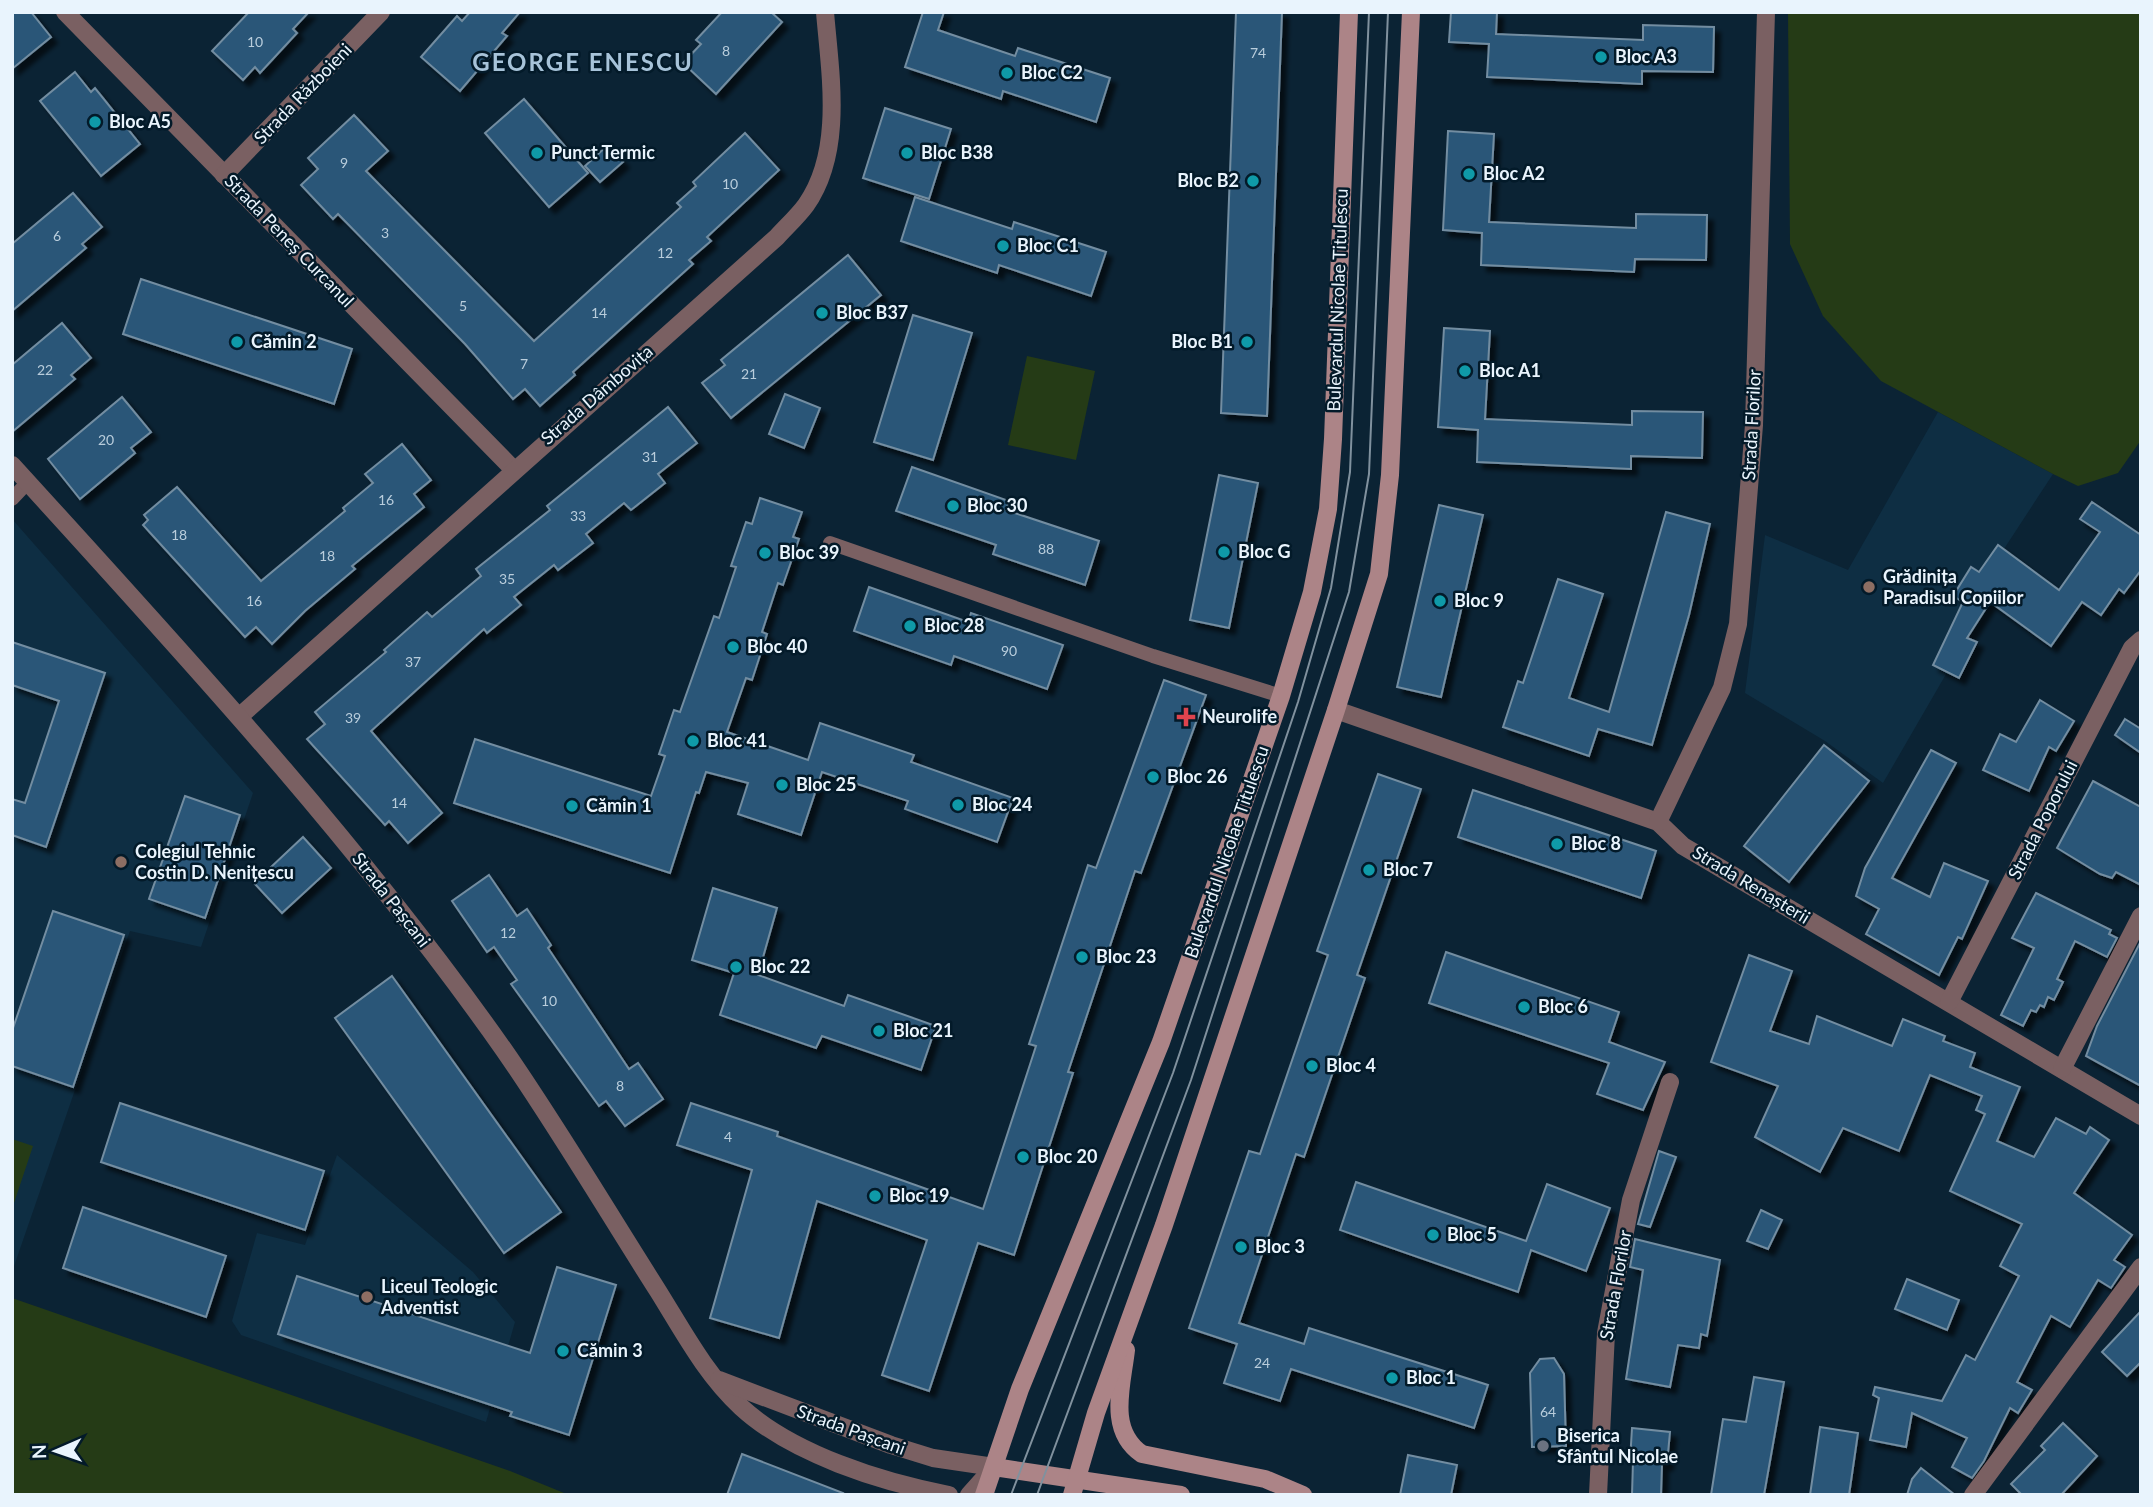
<svg xmlns="http://www.w3.org/2000/svg" width="2153" height="1507" viewBox="0 0 2153 1507" font-family="Lato,sans-serif">
  <style>
    .built { fill: #0e2e43 }
    .green { fill: #253b16 }
    .building { fill: #295778; stroke: #738da1; stroke-width: 2; filter: url(#shadow) }
    .lines { fill: none; stroke-linecap: round; stroke-linejoin: round }
    .service { stroke: #7a6062; stroke-width: 14 }
    .minor { stroke: #7a6062; stroke-width: 18 }
    .tertiary { stroke: #7a6062; stroke-width: 18 }
    .secondary { stroke: #ac8487; stroke-width: 18 }
    .tram { stroke: #80919e; stroke-width: 2 }
    .culture-dot { fill: #0f9aa8; stroke: #031a29; stroke-width: 2.5 }
    .education-dot { fill: #8d6e63; stroke: #031a29; stroke-width: 2.5 }
    .health-dot { fill: #e0444e; stroke: #031a29; stroke-width: 2.5 }
    .worship-dot { fill: #6b7280; stroke: #031a29; stroke-width: 2.5 }
    .labels { text-anchor: middle; stroke-width: 5; stroke-linejoin: round; paint-order: stroke }
    .number-label { font-size: 14px; fill: #b9cddc }
    .poi-label { font-size: 18px; font-weight: bold; fill: #e9f4fd; stroke: #031a29; text-anchor: start }
    .street-label { font-size: 18px; fill: #e9f4fd; stroke: #031a29 }
    .district-label { font-size: 24px; font-weight: bold; letter-spacing: 2px; fill: #a7c3d9; stroke: #031a29 }
  </style>
  <defs>
    <filter id="shadow"><feDropShadow dx="6" dy="6" stdDeviation="2" flood-color="#0009"/></filter>
  </defs>
  <rect width="100%" height="100%" fill="#0b2334"/>
  <g class="built">
    <polygon points="1938,412 2053,474 1968,604 1949,669 1883,783 1825,741 1745,693 1765,535 1848,570"/>
    <polygon points="12,519 253,793 201,947 130,931 12,1272"/>
    <polygon points="337,1155 473,1272 515,1322 486,1422 241,1335 232,1321 257,1233 305,1245"/>
  </g>
  <g class="green">
    <polygon points="1788,12 2141,12 2141,440 2118,473 2078,486 2053,474 1881,381 1823,316 1790,244"/>
    <polygon points="1027,356 1095,371 1076,460 1008,445"/>
    <polygon points="12,1139 33,1146 12,1209"/>
    <polygon points="12,1298 510,1471 569,1495 12,1495"/>
  </g>
  <g class="building">
    <polygon points="12,12 31,12 51,37 12,69"/>
    <polygon points="249,12 309,12 293,29 297,33 260,73 255,67 243,80 212,51"/>
    <polygon points="470,12 520,12 502,33 507,36 460,91 421,57 457,16 462,21"/>
    <polygon points="722,12 771,12 782,22 716,94 683,63 701,44 696,40"/>
    <polygon points="923,12 944,12 938,30 1015,56 1018,48 1110,78 1096,122 1003,91 1001,99 905,67"/>
    <polygon points="1236,12 1282,12 1267,416 1221,413"/>
    <polygon points="1451,12 1497,12 1496,34 1643,40 1643,25 1714,27 1713,72 1642,71 1642,84 1487,77 1489,44 1449,42"/>
    <polygon points="75,72 91,92 95,88 140,144 101,176 40,101"/>
    <polygon points="524,99 588,173 549,207 485,133"/>
    <polygon points="885,108 951,129 929,199 863,178"/>
    <polygon points="354,115 388,151 366,171 534,341 681,207 677,203 696,186 693,182 745,133 779,170 707,237 711,241 689,260 693,264 573,372 575,375 540,406 525,389 513,399 465,344 338,214 333,219 301,185 318,169 308,158"/>
    <polygon points="1448,131 1494,134 1489,222 1636,228 1636,214 1707,215 1706,260 1635,259 1634,272 1481,265 1482,233 1443,230"/>
    <polygon points="608,145 623,162 600,182 585,166"/>
    <polygon points="73,193 102,227 82,244 86,248 12,311 12,244"/>
    <polygon points="915,197 1012,229 1014,222 1106,252 1091,296 999,265 997,273 901,241"/>
    <polygon points="848,255 881,295 731,418 702,383 725,365 721,360"/>
    <polygon points="141,279 352,349 334,404 123,334"/>
    <polygon points="913,315 972,333 933,460 874,442"/>
    <polygon points="62,323 91,358 71,375 75,379 12,432 12,365"/>
    <polygon points="1444,328 1490,331 1485,419 1632,425 1632,411 1703,412 1702,458 1631,456 1631,469 1477,462 1478,430 1438,427"/>
    <polygon points="785,394 820,408 804,448 769,434"/>
    <polygon points="122,397 151,432 131,448 135,453 80,499 48,459"/>
    <polygon points="668,407 697,443 658,474 665,483 631,510 624,503 586,534 593,543 558,570 554,565 514,597 521,605 487,633 484,629 371,731 442,813 408,843 389,821 385,825 307,739 325,724 315,712 386,652 384,650 427,612 432,617 481,576 476,569 550,510 547,506"/>
    <polygon points="402,444 431,480 414,494 424,507 352,566 355,569 305,611 272,644 256,627 245,637 143,525 148,520 144,515 177,487 261,581 345,511 343,508 373,483 365,474"/>
    <polygon points="912,467 1009,501 1006,510 1099,541 1085,585 993,554 996,545 896,511"/>
    <polygon points="1219,475 1258,483 1229,628 1190,620"/>
    <polygon points="760,498 802,512 793,537 799,539 783,585 778,583 762,632 767,634 752,680 746,678 727,732 808,760 820,723 914,755 911,762 1013,798 997,842 905,809 908,801 822,772 801,835 738,814 748,783 706,772 699,793 696,792 670,873 454,803 475,739 651,796 665,756 659,754 674,710 680,712 714,616 719,618 736,567 731,566 746,522 752,524"/>
    <polygon points="2092,502 2141,535 2141,570 2124,593 2119,589 2101,615 2082,602 2051,646 1990,602 1967,638 1977,642 1959,678 1933,665 1963,602 1953,596 1971,567 1979,572 1998,545 2059,590 2100,532 2080,519"/>
    <polygon points="1439,505 1483,515 1441,697 1397,687"/>
    <polygon points="1666,512 1710,524 1689,615 1652,745 1598,729 1589,756 1503,727 1518,681 1523,683 1558,579 1603,594 1569,698 1609,712"/>
    <polygon points="869,587 968,622 971,613 1063,645 1047,689 954,656 951,665 854,631"/>
    <polygon points="12,642 105,673 46,847 12,835 12,799 25,803 59,701 12,685"/>
    <polygon points="1164,680 1206,695 1141,873 1135,871 1068,1072 1073,1073 1014,1255 978,1243 929,1391 882,1375 927,1240 817,1201 779,1338 710,1318 752,1170 677,1145 691,1103 778,1132 777,1136 983,1209 1036,1046 1029,1044 1088,865 1096,868"/>
    <polygon points="2040,700 2074,721 2056,751 2049,747 2029,791 1983,770 2000,734 2016,742"/>
    <polygon points="2125,719 2141,729 2141,753 2115,735"/>
    <polygon points="1824,745 1869,781 1789,882 1744,846"/>
    <polygon points="1931,750 1956,763 1892,878 1930,897 1944,863 1988,881 1962,939 1958,937 1939,975 1866,934 1879,909 1856,896 1865,868"/>
    <polygon points="1378,774 1421,789 1357,975 1365,978 1304,1157 1296,1154 1239,1323 1304,1344 1309,1328 1488,1385 1474,1428 1291,1369 1280,1401 1224,1383 1237,1344 1189,1328 1249,1151 1260,1154 1328,955 1317,951"/>
    <polygon points="2093,781 2141,807 2141,885 2116,872 2112,878 2100,874 2057,848"/>
    <polygon points="1473,790 1656,851 1641,898 1458,837"/>
    <polygon points="185,796 240,815 205,918 149,899"/>
    <polygon points="303,837 331,868 282,913 254,883"/>
    <polygon points="489,875 517,916 527,909 551,945 548,948 629,1069 638,1063 663,1099 625,1126 606,1101 599,1106 511,984 517,980 494,947 487,952 452,901"/>
    <polygon points="713,888 777,908 758,975 844,1006 848,995 936,1026 921,1070 822,1036 816,1048 720,1015 734,973 692,960"/>
    <polygon points="2036,893 2111,930 2109,934 2117,938 2107,957 2075,941 2057,979 2063,982 2054,1000 2048,997 2044,1007 2040,1005 2036,1012 2031,1010 2023,1026 2001,1015 2034,948 2012,938"/>
    <polygon points="53,911 124,935 73,1087 12,1066 12,1031"/>
    <polygon points="2141,941 2141,1086 2086,1056 2097,1026"/>
    <polygon points="1446,952 1619,1012 1609,1042 1665,1062 1643,1110 1597,1094 1609,1063 1429,1003"/>
    <polygon points="1749,955 1792,971 1770,1031 1809,1044 1817,1016 1892,1046 1903,1019 1945,1036 1943,1041 1975,1053 1970,1067 2020,1087 1997,1141 2034,1157 2056,1118 2086,1134 2090,1127 2109,1140 2074,1193 2132,1235 2114,1260 2125,1267 2111,1288 2098,1280 2070,1327 2051,1316 2017,1382 2032,1390 2018,1413 2010,1408 1984,1461 1972,1478 1952,1467 1967,1438 1912,1413 1906,1447 1870,1440 1879,1398 1873,1395 1875,1387 1942,1401 1966,1355 1975,1360 2019,1276 2000,1266 2022,1224 1950,1191 1985,1114 1976,1110 1982,1096 1930,1075 1899,1151 1843,1128 1820,1172 1755,1137 1778,1086 1711,1062"/>
    <polygon points="392,976 561,1212 504,1253 335,1018"/>
    <polygon points="120,1103 324,1171 305,1230 101,1162"/>
    <polygon points="1659,1151 1676,1157 1650,1227 1638,1224"/>
    <polygon points="1356,1182 1526,1241 1547,1184 1610,1208 1586,1271 1531,1250 1518,1292 1340,1230"/>
    <polygon points="83,1207 226,1256 206,1317 63,1268"/>
    <polygon points="1761,1210 1782,1220 1768,1249 1747,1241"/>
    <polygon points="1635,1239 1720,1260 1707,1336 1701,1334 1699,1348 1678,1345 1670,1387 1626,1379 1643,1270 1630,1267"/>
    <polygon points="557,1267 616,1285 569,1435 510,1416 512,1412 278,1334 297,1276 530,1353"/>
    <polygon points="1907,1279 1959,1300 1947,1330 1895,1309"/>
    <polygon points="2141,1311 2141,1362 2127,1376 2102,1352"/>
    <polygon points="1554,1358 1564,1374 1566,1446 1532,1447 1530,1373 1540,1359"/>
    <polygon points="1754,1377 1784,1382 1764,1495 1711,1495 1723,1419 1746,1422"/>
    <polygon points="2063,1423 2097,1456 2061,1495 2022,1495 2011,1484 2045,1450 2041,1446"/>
    <polygon points="1820,1427 1858,1433 1849,1495 1810,1495"/>
    <polygon points="1632,1428 1670,1432 1667,1464 1662,1464 1661,1495 1632,1495 1633,1461 1630,1461"/>
    <polygon points="742,1454 843,1493 842,1495 727,1495"/>
    <polygon points="1408,1455 1457,1465 1451,1495 1400,1495"/>
    <polygon points="1921,1468 1955,1495 1907,1495 1912,1479"/>
  </g>
  <g class="lines">
    <g class="service">
      <polyline points="12,499 28,482"/>
      <polyline points="830,543 1153,656 1281,696"/>
    </g>
    <g class="minor">
      <polyline points="65,12 513,469"/>
      <polyline points="224,175 381,12"/>
      <polyline points="1336,710 1658,822 1683,846 2141,1116"/>
      <path d="M240,716L777,237C786,227 798,216 806,205C844,151 830,73 825,12"/>
      <polyline points="1658,822 1722,688 1738,624 1754,425 1766,12"/>
      <polyline points="1949,1002 2132,648 2141,640"/>
      <polyline points="2062,1069 2141,916"/>
      <polyline points="969,1495 994,1467"/>
      <polyline points="1598,1495 1606,1333 1631,1200 1670,1082"/>
      <polyline points="1973,1495 2141,1267"/>
    </g>
    <g class="tertiary">
      <path d="M12,465C184,654 357,841 504,1050C558,1128 607,1211 658,1291C683,1331 706,1375 741,1407C792,1454 881,1482 949,1495"/>
      <polyline points="719,1380 891,1445 933,1458 994,1467"/>
    </g>
    <g class="secondary">
      <path d="M1126,1350C1122,1386 1107,1430 1142,1454L1265,1479L1303,1495"/>
      <polyline points="994,1467 1181,1495"/>
      <polyline points="984,1495 1020,1389 1161,1042 1281,696 1312,592 1328,509 1333,439 1349,12"/>
      <polyline points="1072,1495 1096,1413 1164,1225 1336,710 1379,574 1390,475 1411,12"/>
    </g>
    <g class="tram">
      <polyline points="1011,1495 1173,1073 1298,702 1331,588 1350,472 1369,12"/>
      <polyline points="1037,1495 1191,1080 1349,592 1369,474 1388,12"/>
    </g>
  </g>
  <g class="culture-dot">
    <circle cx="1601" cy="57" r="7"/>
    <circle cx="1007" cy="73" r="7"/>
    <circle cx="95" cy="122" r="7"/>
    <circle cx="537" cy="153" r="7"/>
    <circle cx="907" cy="153" r="7"/>
    <circle cx="1469" cy="174" r="7"/>
    <circle cx="1253" cy="181" r="7"/>
    <circle cx="1003" cy="246" r="7"/>
    <circle cx="822" cy="313" r="7"/>
    <circle cx="237" cy="342" r="7"/>
    <circle cx="1247" cy="342" r="7"/>
    <circle cx="1465" cy="371" r="7"/>
    <circle cx="953" cy="506" r="7"/>
    <circle cx="1224" cy="552" r="7"/>
    <circle cx="765" cy="553" r="7"/>
    <circle cx="1440" cy="601" r="7"/>
    <circle cx="910" cy="626" r="7"/>
    <circle cx="733" cy="647" r="7"/>
    <circle cx="693" cy="741" r="7"/>
    <circle cx="1153" cy="777" r="7"/>
    <circle cx="782" cy="785" r="7"/>
    <circle cx="958" cy="805" r="7"/>
    <circle cx="572" cy="806" r="7"/>
    <circle cx="1557" cy="844" r="7"/>
    <circle cx="1369" cy="870" r="7"/>
    <circle cx="1082" cy="957" r="7"/>
    <circle cx="736" cy="967" r="7"/>
    <circle cx="1524" cy="1007" r="7"/>
    <circle cx="879" cy="1031" r="7"/>
    <circle cx="1312" cy="1066" r="7"/>
    <circle cx="1023" cy="1157" r="7"/>
    <circle cx="875" cy="1196" r="7"/>
    <circle cx="1433" cy="1235" r="7"/>
    <circle cx="1241" cy="1247" r="7"/>
    <circle cx="563" cy="1351" r="7"/>
    <circle cx="1392" cy="1378" r="7"/>
  </g>
  <g class="education-dot">
    <circle cx="1869" cy="587" r="7"/>
    <circle cx="121" cy="862" r="7"/>
    <circle cx="367" cy="1297" r="7"/>
  </g>
  <path class="health-dot" d="M1182.5 706.5h7v7h7v7h-7v7h-7v-7h-7v-7h7z"/>
  <circle class="worship-dot" cx="1543" cy="1446" r="7"/>
  <g class="labels">
    <g class="number-label">
      <text x="255" y="47">10</text>
      <text x="726" y="56">8</text>
      <text x="1258" y="58">74</text>
      <text x="344" y="168">9</text>
      <text x="730" y="189">10</text>
      <text x="385" y="238">3</text>
      <text x="57" y="241">6</text>
      <text x="665" y="258">12</text>
      <text x="463" y="311">5</text>
      <text x="599" y="318">14</text>
      <text x="524" y="369">7</text>
      <text x="45" y="375">22</text>
      <text x="749" y="379">21</text>
      <text x="106" y="445">20</text>
      <text x="650" y="462">31</text>
      <text x="386" y="505">16</text>
      <text x="578" y="521">33</text>
      <text x="179" y="540">18</text>
      <text x="1046" y="554">88</text>
      <text x="327" y="561">18</text>
      <text x="507" y="584">35</text>
      <text x="254" y="606">16</text>
      <text x="1009" y="656">90</text>
      <text x="413" y="667">37</text>
      <text x="353" y="723">39</text>
      <text x="399" y="808">14</text>
      <text x="508" y="938">12</text>
      <text x="549" y="1006">10</text>
      <text x="620" y="1091">8</text>
      <text x="728" y="1142">4</text>
      <text x="1262" y="1368">24</text>
      <text x="1548" y="1417">64</text>
    </g>
    <g class="poi-label">
      <text x="1615" y="63">Bloc A3</text>
      <text x="1021" y="79">Bloc C2</text>
      <text x="109" y="128">Bloc A5</text>
      <text x="551" y="159">Punct Termic</text>
      <text x="921" y="159">Bloc B38</text>
      <text x="1483" y="180">Bloc A2</text>
      <text x="1239" y="187" text-anchor="end">Bloc B2</text>
      <text x="1017" y="252">Bloc C1</text>
      <text x="836" y="319">Bloc B37</text>
      <text x="251" y="348">Cămin 2</text>
      <text x="1233" y="348" text-anchor="end">Bloc B1</text>
      <text x="1479" y="377">Bloc A1</text>
      <text x="967" y="512">Bloc 30</text>
      <text x="1238" y="558">Bloc G</text>
      <text x="779" y="559">Bloc 39</text>
      <text x="1883" y="583">Grădinița<tspan x="1883" dy="21">Paradisul Copiilor</tspan></text>
      <text x="1454" y="607">Bloc 9</text>
      <text x="924" y="632">Bloc 28</text>
      <text x="747" y="653">Bloc 40</text>
      <text x="1202" y="723">Neurolife</text>
      <text x="707" y="747">Bloc 41</text>
      <text x="1167" y="783">Bloc 26</text>
      <text x="796" y="791">Bloc 25</text>
      <text x="972" y="811">Bloc 24</text>
      <text x="586" y="812">Cămin 1</text>
      <text x="1571" y="850">Bloc 8</text>
      <text x="135" y="858">Colegiul Tehnic<tspan x="135" dy="21">Costin D. Nenițescu</tspan></text>
      <text x="1383" y="876">Bloc 7</text>
      <text x="1096" y="963">Bloc 23</text>
      <text x="750" y="973">Bloc 22</text>
      <text x="1538" y="1013">Bloc 6</text>
      <text x="893" y="1037">Bloc 21</text>
      <text x="1326" y="1072">Bloc 4</text>
      <text x="1037" y="1163">Bloc 20</text>
      <text x="889" y="1202">Bloc 19</text>
      <text x="1447" y="1241">Bloc 5</text>
      <text x="1255" y="1253">Bloc 3</text>
      <text x="381" y="1293">Liceul Teologic<tspan x="381" dy="21">Adventist</tspan></text>
      <text x="577" y="1357">Cămin 3</text>
      <text x="1406" y="1384">Bloc 1</text>
      <text x="1557" y="1442">Biserica<tspan x="1557" dy="21">Sfântul Nicolae</tspan></text>
    </g>
    <g class="street-label">
      <text transform="translate(303 94) rotate(-46)" y="6">Strada Războieni</text>
      <text transform="translate(289 241) rotate(46)" y="6">Strada Peneș Curcanul</text>
      <text transform="translate(1338 300) rotate(-88)" y="6">Bulevardul Nicolae Titulescu</text>
      <text transform="translate(597 395) rotate(-41)" y="6">Strada Dâmbovița</text>
      <text transform="translate(1752 425) rotate(-87)" y="6">Strada Florilor</text>
      <text transform="translate(2043 820) rotate(-63)" y="6">Strada Poporului</text>
      <text transform="translate(1227 852) rotate(-71)" y="6">Bulevardul Nicolae Titulescu</text>
      <text transform="translate(1751 885) rotate(31)" y="6">Strada Renașterii</text>
      <text transform="translate(391 900) rotate(52)" y="6">Strada Pașcani</text>
      <text transform="translate(1616 1285) rotate(-80)" y="6">Strada Florilor</text>
      <text transform="translate(851 1430) rotate(20)" y="6">Strada Pașcani</text>
    </g>
    <g class="district-label">
      <text x="583" y="71">GEORGE ENESCU</text>
    </g>
  </g>
  <rect width="2153" height="1507" fill="none" stroke="#e9f4fd" stroke-width="28"/>
  <g transform="translate(56 1451) rotate(268)" stroke="#031a29" stroke-width="5" paint-order="stroke">
  <path d="M0-5L12 26L0 18L-12 26Z" fill="#e9f4fd"/>
  <text y="-10" font-size="19" font-weight="bold" text-anchor="middle" fill="#e9f4fd">N</text>
  </g>
</svg>
